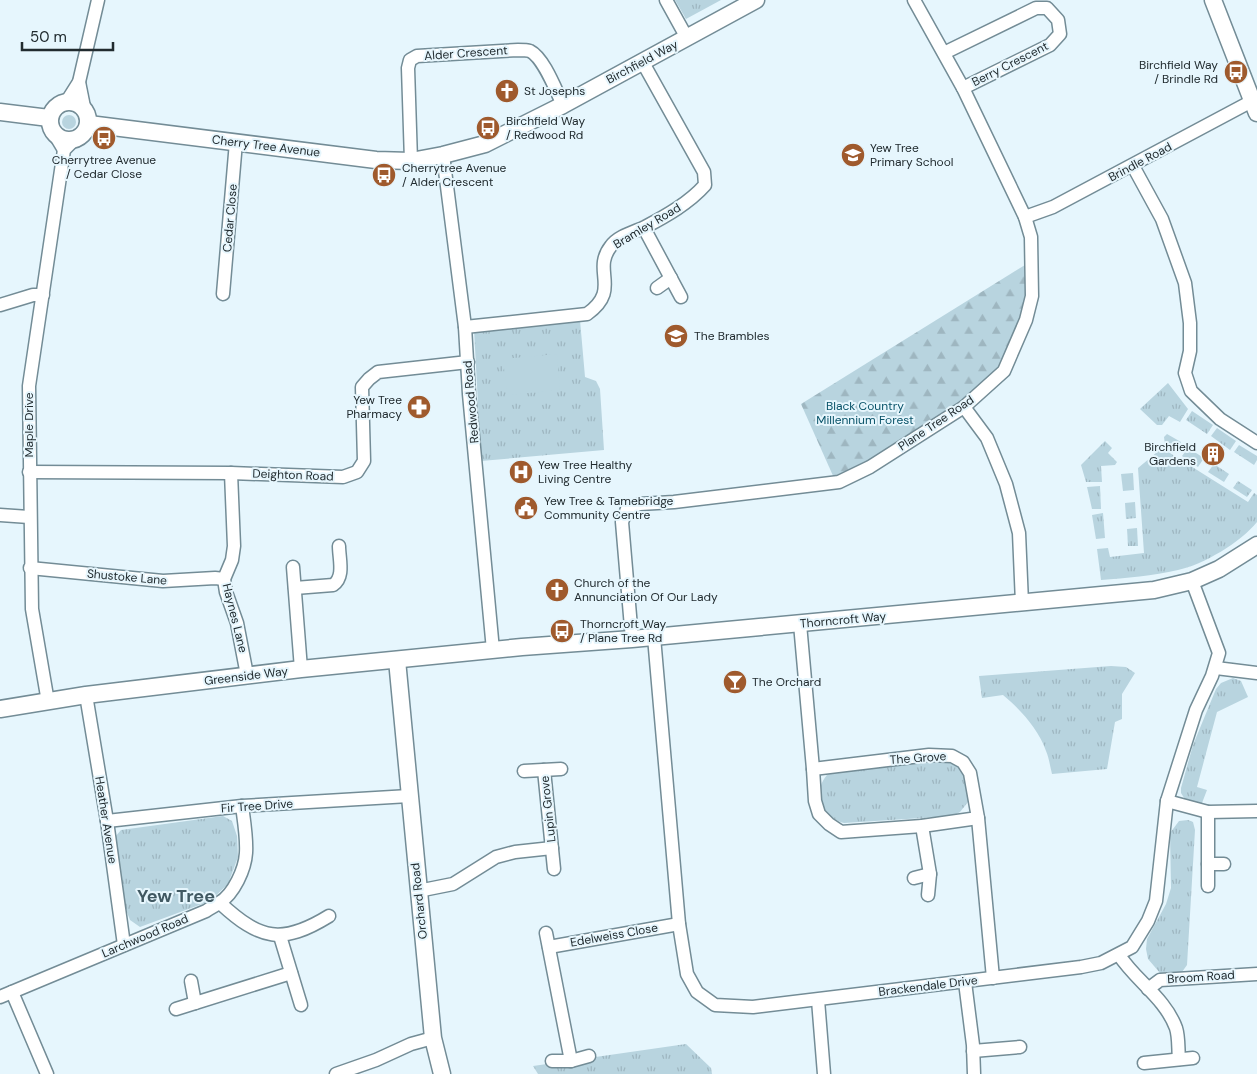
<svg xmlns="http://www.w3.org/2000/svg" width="1257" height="1074" viewBox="0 0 1257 1074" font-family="'DM Sans',sans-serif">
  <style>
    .grass { fill: url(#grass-tufts) }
    .forest { fill: url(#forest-firs) }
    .garden { fill: #b8d4df }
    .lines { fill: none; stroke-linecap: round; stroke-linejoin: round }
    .minor-casing { stroke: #738c96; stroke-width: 15 }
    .tertiary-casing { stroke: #738c96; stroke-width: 19 }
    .minor { stroke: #fff; stroke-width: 12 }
    .tertiary { stroke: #fff; stroke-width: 16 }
    .labels { text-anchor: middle; stroke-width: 4; stroke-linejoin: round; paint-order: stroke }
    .street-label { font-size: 12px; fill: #212b2f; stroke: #e6f6fd }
    .poi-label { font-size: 12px; fill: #212b2f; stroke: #e6f6fd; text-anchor: start }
    .park-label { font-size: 12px; fill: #085268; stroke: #e6f6fd }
    .district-label { font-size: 18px; font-weight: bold; fill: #415962; stroke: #e6f6fd }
  </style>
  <defs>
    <pattern id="grass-tufts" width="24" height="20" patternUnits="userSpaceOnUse" patternTransform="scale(1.25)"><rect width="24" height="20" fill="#b8d4df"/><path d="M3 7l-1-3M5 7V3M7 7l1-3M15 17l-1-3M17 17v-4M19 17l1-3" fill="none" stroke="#9eb6c0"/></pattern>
    <pattern id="forest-firs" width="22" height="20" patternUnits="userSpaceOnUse" patternTransform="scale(1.25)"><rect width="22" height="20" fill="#b8d4df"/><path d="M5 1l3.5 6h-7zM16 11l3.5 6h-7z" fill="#9eb6c0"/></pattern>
  </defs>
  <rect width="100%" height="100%" fill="#e6f6fd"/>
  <g class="grass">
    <polygon points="675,0 721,0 686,19"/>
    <circle cx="69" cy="122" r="7"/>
    <polygon points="580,320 585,377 596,381 600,389 604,450 481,461 474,329"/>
    <polygon points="1168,383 1188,409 1180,422 1169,416 1162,425 1157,425 1140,409"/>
    <polygon points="1192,411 1213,425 1207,434 1186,420"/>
    <polygon points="1217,428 1236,441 1230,450 1211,436"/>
    <polygon points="1167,434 1181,442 1175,452 1165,445 1164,437"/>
    <polygon points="1105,441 1112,448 1108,453 1117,462 1115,465 1101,466 1102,482 1086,482 1081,465"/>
    <polygon points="1239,445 1257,456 1257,460 1254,465 1234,452"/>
    <path d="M1162,448L1248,502L1254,493L1257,495V522C1241,542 1203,565 1178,570C1153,576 1126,578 1101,580L1097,549L1108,548L1110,557L1144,553L1138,468Z"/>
    <polygon points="1188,448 1204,458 1198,467 1182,456"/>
    <polygon points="1214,464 1229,474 1224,482 1208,472"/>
    <polygon points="1133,473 1134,490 1123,491 1121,474"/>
    <polygon points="1238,481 1252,490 1247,497 1233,488"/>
    <polygon points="1100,486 1101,509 1092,509 1087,487"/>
    <polygon points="1135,502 1136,518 1126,519 1125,503"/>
    <polygon points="1103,513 1105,538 1096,539 1092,515"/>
    <polygon points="1137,528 1138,546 1128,546 1127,529"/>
    <path d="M1111,666L1126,667L1135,673L1122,694V719L1115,722L1107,769L1052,774C1050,766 1049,758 1046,751C1039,730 1020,709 1003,695L982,698L979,676Z"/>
    <polygon points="1233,678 1241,681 1248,697 1217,712 1197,787 1207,790 1202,803 1198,805 1186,801 1181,793 1181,788 1193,745 1216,689 1221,683"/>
    <path d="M940,761C966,763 971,779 968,802L960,812L953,816L844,823C821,817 811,790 829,773Z"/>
    <polygon points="223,816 232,821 237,836 238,857 228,884 210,901 140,927 130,920 125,907 115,837 121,830"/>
    <polygon points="1188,820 1193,822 1195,830 1187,965 1182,972 1160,973 1148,959 1146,949 1147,939 1166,904 1171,888 1170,833 1179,821"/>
    <polygon points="686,1044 711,1068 712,1074 538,1074 533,1066"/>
  </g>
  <polygon class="forest" points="1025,265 1026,294 1019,321 1000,367 958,403 867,461 834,478 801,404"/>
  <polygon class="garden" points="557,354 560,390 507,395 503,359"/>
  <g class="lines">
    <g class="minor-casing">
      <g id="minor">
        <polyline points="666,0 687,38"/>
        <polyline points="944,53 1036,8 1047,8 1058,20 1060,34 1050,45 963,88"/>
        <polyline points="79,82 84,107"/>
        <polyline points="67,101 79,82 98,0"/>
        <polyline points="55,135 64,150"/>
        <polyline points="443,155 465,327 469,394 493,650"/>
        <path d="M411,161L408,68L410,60L417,56L518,50C521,50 527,50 530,51C544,58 556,91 563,105"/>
        <polyline points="1133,166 1162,219 1185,283 1190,323 1190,351 1185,373 1191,391 1220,419 1257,443"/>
        <polyline points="1025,217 1053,207 1252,101"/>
        <polyline points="644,228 681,297"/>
        <polyline points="657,288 671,278"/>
        <polyline points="223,294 236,142"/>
        <polyline points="0,305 33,295 43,295"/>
        <path d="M465,327L587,314C622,289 591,271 611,246C618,236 634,232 645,227C666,216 689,203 705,185L704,172L642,61"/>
        <polyline points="964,407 987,438 1006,484 1019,533 1022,603"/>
        <polyline points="29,472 231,473 343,477 357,472 364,461 362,387 369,379 378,372 468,362"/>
        <polyline points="231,473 234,546 232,560 224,579 226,592 237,623 247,675"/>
        <polyline points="0,515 29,517"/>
        <polyline points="293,567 301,669"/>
        <polyline points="30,568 163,581 215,578 224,579"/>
        <path d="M295,588L333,585C345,577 339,559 339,546"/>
        <polyline points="800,624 813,769 815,801 819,814 829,824 841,832 922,826 978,818"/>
        <polyline points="654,637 679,924 687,974 697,992 715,1005 753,1007 1081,967 1101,963 1132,947 1148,921 1156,901 1167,801 1196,710 1212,676 1219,653 1192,581"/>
        <polyline points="632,639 622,522 627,509 640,504 674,502 839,482 870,467 964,407 1004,371 1026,320 1032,296 1031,237 1025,217 963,88 914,0"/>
        <polyline points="1216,668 1257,673"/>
        <polyline points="86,695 107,821 124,945"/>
        <polyline points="48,702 32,609 29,386 64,150 74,140"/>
        <polyline points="813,769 929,755 952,756 963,762 970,773 978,818 993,978"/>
        <polyline points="544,770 554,869"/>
        <polyline points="524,771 561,769"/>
        <polyline points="1167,801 1208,812 1257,811"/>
        <polyline points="1208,812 1208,886"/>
        <polyline points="107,821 242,806 409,796"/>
        <polyline points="922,826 930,874 928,895"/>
        <polyline points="1208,864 1224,864"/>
        <polyline points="914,878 930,874"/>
        <polyline points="418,891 453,884 496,857 515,852 552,848"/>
        <path d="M220,903C260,940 282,945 329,916"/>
        <polyline points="546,933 571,1061"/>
        <polyline points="280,936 301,1005"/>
        <polyline points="549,947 679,924"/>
        <path d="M1119,955C1136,981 1165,998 1176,1028C1179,1037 1178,1049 1179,1059"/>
        <polyline points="191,981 195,1003"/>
        <polyline points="965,982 973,1045 974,1074"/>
        <polyline points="1148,989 1160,980 1257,974"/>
        <polyline points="12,992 47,1074"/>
        <path d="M0,997L206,911C210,908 215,906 219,903C234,894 245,869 246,853C247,838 244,821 242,806"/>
        <polyline points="818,1000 824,1074"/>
        <polyline points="176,1009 291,973"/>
        <polyline points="973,1051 1020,1047"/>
        <polyline points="552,1061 571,1061 589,1056"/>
        <polyline points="1144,1063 1193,1058"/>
        <polyline points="336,1074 376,1060 411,1044 433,1038"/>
      </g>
    </g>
    <g class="tertiary-casing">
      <g id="tertiary">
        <polyline points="1213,0 1257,113"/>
        <circle cx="69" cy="121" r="19"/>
        <polyline points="0,112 49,118"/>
        <polyline points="89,124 376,160 411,161 443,155 485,144 563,105 756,0"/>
        <polyline points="397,660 433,1038 442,1074"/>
        <polyline points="0,709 86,695 301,669 522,647 632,639 1154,590 1192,581 1219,569 1257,545"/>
      </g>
    </g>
    <use href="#minor" class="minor"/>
    <use href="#tertiary" class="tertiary"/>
  </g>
  <defs>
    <g id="bus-disc" transform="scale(1.25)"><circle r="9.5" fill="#9f5a2d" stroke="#e6f6fd"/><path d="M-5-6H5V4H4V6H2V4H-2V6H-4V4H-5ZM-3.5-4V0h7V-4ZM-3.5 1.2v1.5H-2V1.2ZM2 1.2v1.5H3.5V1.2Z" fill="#fff"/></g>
    <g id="church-disc" transform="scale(1.25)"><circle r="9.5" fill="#9f5a2d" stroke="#e6f6fd"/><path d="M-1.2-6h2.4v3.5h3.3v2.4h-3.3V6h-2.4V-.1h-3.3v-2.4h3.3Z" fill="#fff"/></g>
    <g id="school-disc" transform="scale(1.25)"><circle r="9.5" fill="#9f5a2d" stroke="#e6f6fd"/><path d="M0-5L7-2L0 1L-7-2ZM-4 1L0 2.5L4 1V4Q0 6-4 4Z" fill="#fff"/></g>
    <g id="pharmacy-disc" transform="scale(1.25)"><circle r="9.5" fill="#9f5a2d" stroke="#e6f6fd"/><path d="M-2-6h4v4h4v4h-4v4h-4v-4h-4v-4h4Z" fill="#fff"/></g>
    <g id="building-disc" transform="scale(1.25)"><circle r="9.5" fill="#9f5a2d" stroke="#e6f6fd"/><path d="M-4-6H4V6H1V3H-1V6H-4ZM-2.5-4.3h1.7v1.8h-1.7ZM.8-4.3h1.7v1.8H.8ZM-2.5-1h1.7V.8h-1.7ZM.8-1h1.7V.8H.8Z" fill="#fff"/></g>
    <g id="hospital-disc" transform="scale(1.25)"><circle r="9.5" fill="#9f5a2d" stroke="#e6f6fd"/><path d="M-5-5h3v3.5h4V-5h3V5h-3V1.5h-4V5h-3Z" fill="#fff"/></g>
    <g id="civic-disc" transform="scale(1.25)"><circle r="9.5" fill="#9f5a2d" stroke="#e6f6fd"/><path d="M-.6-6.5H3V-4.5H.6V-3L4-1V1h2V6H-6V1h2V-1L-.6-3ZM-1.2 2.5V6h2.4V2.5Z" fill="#fff"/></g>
    <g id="bar-disc" transform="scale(1.25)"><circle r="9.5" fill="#9f5a2d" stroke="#e6f6fd"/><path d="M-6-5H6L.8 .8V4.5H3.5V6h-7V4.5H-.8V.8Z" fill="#fff"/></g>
  </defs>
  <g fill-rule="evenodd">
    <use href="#bus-disc" x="1236" y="72"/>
    <use href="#church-disc" x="507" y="91"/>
    <use href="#bus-disc" x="488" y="128"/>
    <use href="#bus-disc" x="104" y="138"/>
    <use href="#school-disc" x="853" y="155"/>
    <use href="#bus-disc" x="384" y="175"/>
    <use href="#school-disc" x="676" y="336"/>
    <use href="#pharmacy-disc" x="419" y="407"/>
    <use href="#building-disc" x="1213" y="454"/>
    <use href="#hospital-disc" x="521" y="472"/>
    <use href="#civic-disc" x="526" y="508"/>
    <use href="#church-disc" x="557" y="590"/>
    <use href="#bus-disc" x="562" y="631"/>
    <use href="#bar-disc" x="735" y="682"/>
  </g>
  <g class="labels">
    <g class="street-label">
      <text transform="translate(466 53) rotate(-4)" y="4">Alder Crescent</text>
      <text transform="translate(642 62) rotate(-28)" y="4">Birchfield Way</text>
      <text transform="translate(1010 64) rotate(-27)" y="4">Berry Crescent</text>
      <text transform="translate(266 146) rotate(7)" y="4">Cherry Tree Avenue</text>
      <text transform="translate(1140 162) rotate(-28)" y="4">Brindle Road</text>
      <text transform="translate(230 218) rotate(-85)" y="4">Cedar Close</text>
      <text transform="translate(647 226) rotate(-31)" y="4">Bramley Road</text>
      <text transform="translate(471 402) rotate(-95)" y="4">Redwood Road</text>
      <text transform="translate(936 423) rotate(-34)" y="4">Plane Tree Road</text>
      <text transform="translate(29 425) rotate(-90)" y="4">Maple Drive</text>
      <text transform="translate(293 475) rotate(2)" y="4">Deighton Road</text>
      <text transform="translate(127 577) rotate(5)" y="4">Shustoke Lane</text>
      <text transform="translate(235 618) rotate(76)" y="4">Haynes Lane</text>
      <text transform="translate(843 620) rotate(-5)" y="4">Thorncroft Way</text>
      <text transform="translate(246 676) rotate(-7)" y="4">Greenside Way</text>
      <text transform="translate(918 758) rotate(-4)" y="4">The Grove</text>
      <text transform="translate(257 806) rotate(-4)" y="4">Fir Tree Drive</text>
      <text transform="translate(548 809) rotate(-96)" y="4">Lupin Grove</text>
      <text transform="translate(106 820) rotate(81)" y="4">Heather Avenue</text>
      <text transform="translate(419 901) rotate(-96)" y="4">Orchard Road</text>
      <text transform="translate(614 935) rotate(-10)" y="4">Edelweiss Close</text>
      <text transform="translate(145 936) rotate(-23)" y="4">Larchwood Road</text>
      <text transform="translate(1201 977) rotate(-4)" y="4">Broom Road</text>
      <text transform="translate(928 986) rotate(-7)" y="4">Brackendale Drive</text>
    </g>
    <g class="poi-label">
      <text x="1218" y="69" text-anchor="end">Birchfield Way<tspan x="1218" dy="14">/ Brindle Rd</tspan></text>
      <text x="524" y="95">St Josephs</text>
      <text x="506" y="125">Birchfield Way<tspan x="506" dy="14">/ Redwood Rd</tspan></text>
      <text x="870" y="152">Yew Tree<tspan x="870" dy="14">Primary School</tspan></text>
      <text x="104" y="164" text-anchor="middle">Cherrytree Avenue<tspan x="104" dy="14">/ Cedar Close</tspan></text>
      <text x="402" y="172">Cherrytree Avenue<tspan x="402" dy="14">/ Alder Crescent</tspan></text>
      <text x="694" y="340">The Brambles</text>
      <text x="402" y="404" text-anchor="end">Yew Tree<tspan x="402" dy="14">Pharmacy</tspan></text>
      <text x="1196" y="451" text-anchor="end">Birchfield<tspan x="1196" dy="14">Gardens</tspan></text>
      <text x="538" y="469">Yew Tree Healthy<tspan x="538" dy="14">Living Centre</tspan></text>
      <text x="544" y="505">Yew Tree &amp; Tamebridge<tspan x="544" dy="14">Community Centre</tspan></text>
      <text x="574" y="587">Church of the<tspan x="574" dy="14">Annunciation Of Our Lady</tspan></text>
      <text x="580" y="628">Thorncroft Way<tspan x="580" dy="14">/ Plane Tree Rd</tspan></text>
      <text x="752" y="686">The Orchard</text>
    </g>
    <g class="park-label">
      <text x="865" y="410">Black Country<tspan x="865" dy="14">Millennium Forest</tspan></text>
    </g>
    <g class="district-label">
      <text x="176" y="902">Yew Tree</text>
    </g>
  </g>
  <path d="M22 42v8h91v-8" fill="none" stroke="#212b2f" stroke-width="2.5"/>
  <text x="30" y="42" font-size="15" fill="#212b2f" stroke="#e6f6fd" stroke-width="4" paint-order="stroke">50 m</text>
</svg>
